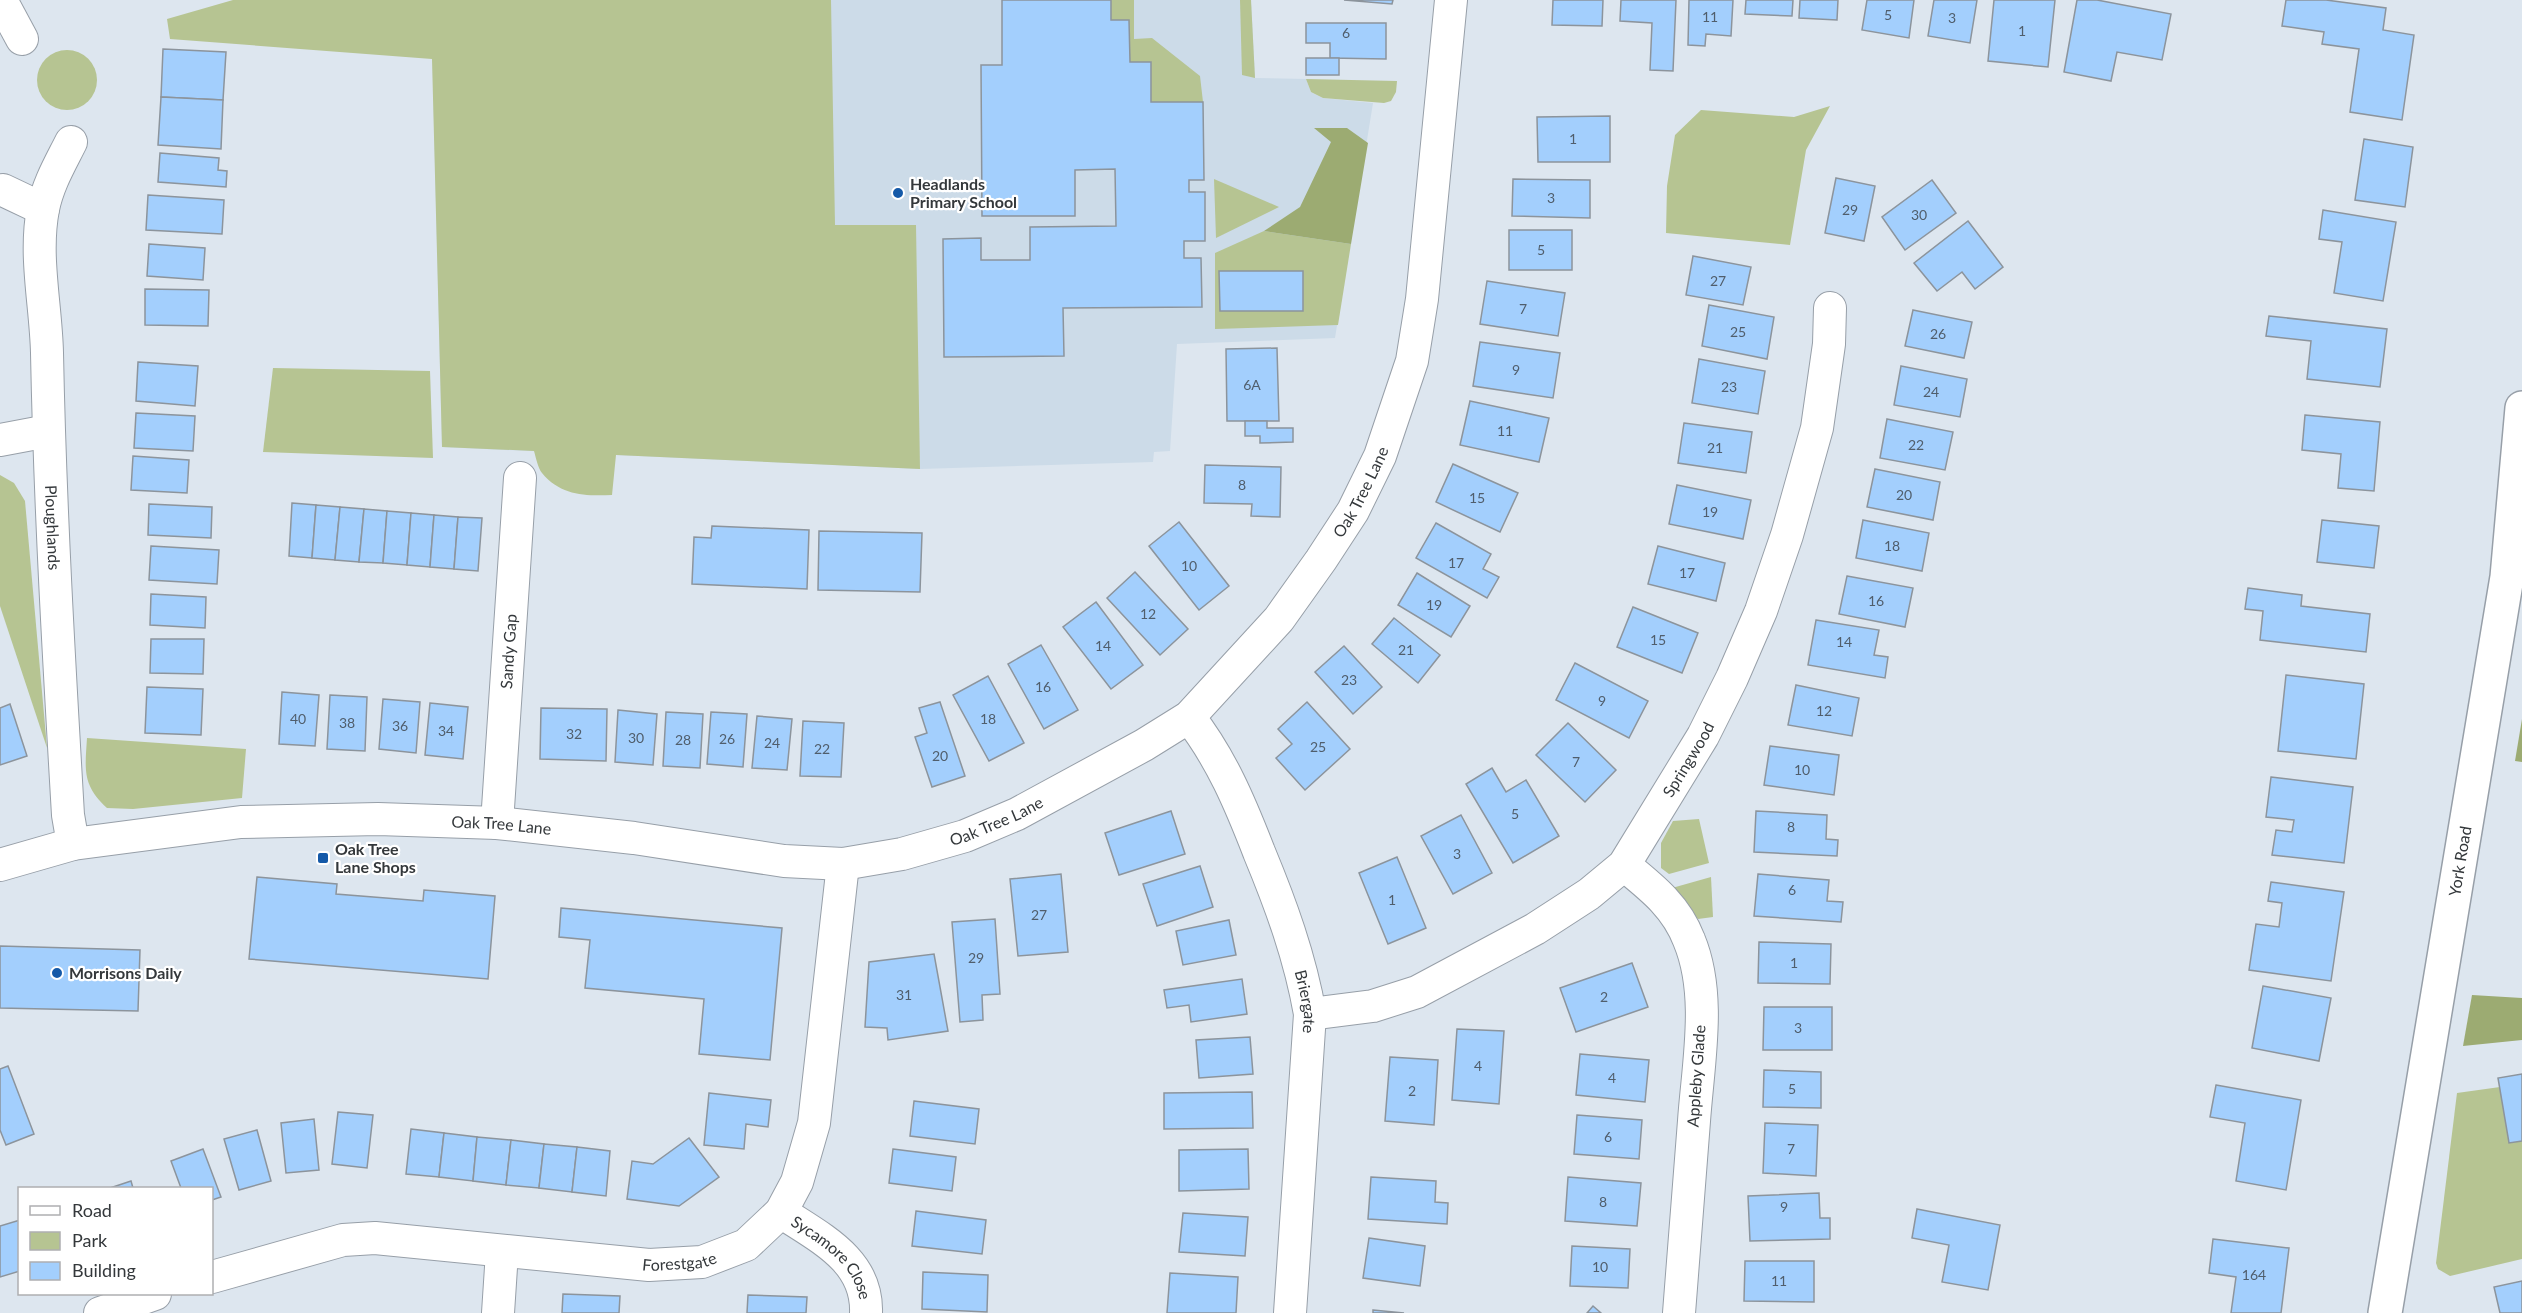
<svg xmlns="http://www.w3.org/2000/svg" width="2522" height="1313" viewBox="0 0 2522 1313" font-family="Lato,sans-serif">
  <style>
    .built { fill: #ccdbe8 }
    .green { fill: #b6c492 }
    .forest { fill: #9cab72 }
    .building { fill: #a3cffd; stroke: #8c949c; stroke-width: 1.5 }
    .lines { fill: none; stroke-linecap: round; stroke-linejoin: round }
    .street-casing { stroke: #979fa8; stroke-width: 34 }
    .secondary-casing { stroke: #979fa8; stroke-width: 36 }
    .street { stroke: #fff; stroke-width: 32 }
    .secondary { stroke: #fff; stroke-width: 33 }
    .poi-dot { fill: #1459a8; stroke: #fff; stroke-width: 2 }
    .labels { text-anchor: middle; stroke-width: 4.5; stroke-linejoin: round; paint-order: stroke }
    .number-label { font-size: 14px; fill: #505e6c }
    .poi-label { font-size: 16px; font-weight: bold; fill: #34383b; stroke: #fff; text-anchor: start }
    .street-label { font-size: 16px; fill: #34383b; stroke: #fff }
  </style>
  <rect width="100%" height="100%" fill="#dde6ef"/>
  <polygon class="built" points="431,0 1251,0 1255,78 1306,79 1311,92 1323,98 1373,103 1335,338 1177,344 1170,451 1154,452 1153,462 920,469 442,447"/>
  <g class="green">
    <path d="M233,0H831L835,225H916L920,469L616,455L612,495C586,496 561,496 542,473C538,468 536,458 534,451L442,447L432,59L170,39L167,19Z"/>
    <polygon points="1111,0 1134,0 1134,39 1152,38 1200,76 1203,102 1151,102 1151,62 1130,62 1129,20 1111,20"/>
    <polygon points="1240,0 1251,0 1255,78 1242,75"/>
    <circle cx="67" cy="80" r="30"/>
    <polygon points="1306,79 1397,81 1396,92 1391,101 1384,103 1323,98 1311,92"/>
    <polygon points="1830,106 1806,150 1790,245 1666,233 1667,186 1675,135 1701,110 1794,117"/>
    <polygon points="1214,179 1279,207 1216,238"/>
    <polygon points="1264,231 1351,244 1338,325 1215,329 1215,253"/>
    <polygon points="273,368 430,371 433,458 263,452"/>
    <polygon points="0,475 14,483 25,501 47,748 0,606"/>
    <path d="M87,738L246,749L242,798L133,809L107,808C82,785 85,770 87,738Z"/>
    <polygon points="1699,819 1709,863 1669,874 1661,868 1661,843 1673,821"/>
    <polygon points="1711,877 1713,917 1698,919 1672,888"/>
    <polygon points="2500,1087 2522,1141 2522,1259 2450,1276 2438,1269 2436,1263 2457,1093"/>
  </g>
  <g class="forest">
    <polygon points="1314,128 1347,128 1368,143 1351,244 1264,231 1300,207 1331,142"/>
    <polygon points="2522,719 2522,762 2515,761"/>
    <polygon points="2472,995 2522,998 2522,1040 2463,1046"/>
  </g>
  <g class="building">
    <polygon points="1002,0 1111,0 1111,20 1129,20 1130,62 1151,62 1151,102 1203,102 1204,180 1189,180 1189,192 1205,192 1205,241 1184,241 1184,258 1201,258 1202,307 1063,308 1064,356 944,357 943,239 981,238 981,260 1030,260 1030,227 1116,226 1115,169 1075,170 1075,216 982,216 981,65 1002,65"/>
    <polygon points="1344,0 1393,0 1392,4"/>
    <polygon points="1553,0 1603,0 1602,26 1552,25"/>
    <polygon points="1621,0 1676,0 1673,71 1650,70 1652,23 1620,21"/>
    <polygon points="1689,0 1733,0 1731,36 1706,34 1705,46 1688,45"/>
    <polygon points="1746,0 1793,0 1792,16 1745,14"/>
    <polygon points="1800,0 1838,0 1837,20 1799,18"/>
    <polygon points="1867,0 1914,0 1909,38 1862,30"/>
    <polygon points="1934,0 1977,0 1970,43 1928,36"/>
    <polygon points="1994,0 2055,0 2048,67 1988,61"/>
    <polygon points="2077,0 2097,0 2171,14 2162,60 2117,52 2111,81 2064,72"/>
    <polygon points="2286,0 2326,0 2386,8 2383,30 2414,35 2402,120 2350,112 2359,49 2322,44 2324,32 2282,26"/>
    <polygon points="1306,23 1386,23 1386,59 1330,58 1330,43 1306,43"/>
    <polygon points="163,49 226,52 223,100 161,97"/>
    <rect x="1306" y="58" width="33" height="17"/>
    <polygon points="161,97 223,100 221,149 158,145"/>
    <polygon points="1610,116 1610,162 1538,162 1537,117"/>
    <polygon points="2364,139 2413,147 2405,207 2355,200"/>
    <polygon points="160,153 219,158 218,170 227,171 226,187 158,182"/>
    <polygon points="1836,178 1875,186 1864,241 1825,233"/>
    <polygon points="1513,179 1590,180 1590,218 1512,216"/>
    <polygon points="1932,180 1956,213 1905,250 1882,217"/>
    <polygon points="148,195 224,200 222,234 146,230"/>
    <polygon points="2323,210 2396,222 2383,301 2334,293 2342,242 2319,239"/>
    <polygon points="1968,221 2003,267 1975,289 1962,272 1937,291 1914,263"/>
    <rect x="1509" y="230" width="63" height="40"/>
    <polygon points="149,244 205,248 203,280 147,276"/>
    <polygon points="1693,256 1751,267 1743,305 1686,295"/>
    <polygon points="1219,271 1303,271 1303,311 1220,311"/>
    <polygon points="1487,281 1565,293 1558,336 1480,324"/>
    <polygon points="145,289 209,290 208,326 145,325"/>
    <polygon points="1709,305 1774,317 1767,359 1702,346"/>
    <polygon points="1913,310 1972,322 1964,358 1905,346"/>
    <polygon points="2269,316 2387,329 2380,387 2307,379 2311,341 2266,336"/>
    <polygon points="1480,342 1560,353 1553,398 1473,386"/>
    <polygon points="1277,348 1279,421 1227,421 1226,349"/>
    <polygon points="1699,359 1765,371 1758,414 1692,403"/>
    <polygon points="138,362 198,366 195,406 136,401"/>
    <polygon points="1901,366 1967,379 1960,417 1894,405"/>
    <polygon points="1470,401 1549,418 1539,462 1460,445"/>
    <polygon points="136,413 195,416 193,451 134,448"/>
    <polygon points="2305,415 2380,422 2374,491 2338,488 2341,454 2302,450"/>
    <polygon points="1887,419 1953,432 1945,470 1880,458"/>
    <polygon points="1245,421 1267,421 1267,428 1293,428 1293,442 1260,443 1260,436 1245,436"/>
    <polygon points="1684,423 1752,432 1746,473 1678,463"/>
    <polygon points="133,456 189,460 187,493 131,490"/>
    <polygon points="1453,464 1518,493 1500,532 1436,502"/>
    <polygon points="1205,465 1281,467 1280,517 1251,516 1252,504 1204,503"/>
    <polygon points="1875,469 1940,482 1933,520 1867,507"/>
    <polygon points="1677,485 1751,500 1743,539 1669,524"/>
    <polygon points="292,503 316,505 312,558 289,556"/>
    <polygon points="149,504 212,507 211,538 148,535"/>
    <polygon points="316,505 340,507 335,560 312,558"/>
    <polygon points="340,507 364,509 359,562 335,560"/>
    <polygon points="364,509 387,511 383,563 359,562"/>
    <polygon points="387,511 411,513 407,565 383,563"/>
    <polygon points="411,513 434,515 430,567 407,565"/>
    <polygon points="434,515 458,517 454,569 430,567"/>
    <polygon points="458,517 482,518 478,571 454,569"/>
    <polygon points="1863,520 1929,533 1922,571 1856,558"/>
    <polygon points="2322,520 2379,526 2374,568 2317,562"/>
    <polygon points="1179,522 1229,586 1199,610 1149,546"/>
    <polygon points="1436,523 1491,554 1483,569 1499,577 1487,598 1416,558"/>
    <polygon points="712,526 809,530 807,589 692,584 694,537 711,538"/>
    <polygon points="819,531 922,533 920,592 818,590"/>
    <polygon points="151,546 219,550 217,584 149,580"/>
    <polygon points="1658,546 1725,563 1716,601 1648,584"/>
    <polygon points="1135,572 1188,629 1160,655 1107,598"/>
    <polygon points="1417,573 1470,606 1451,637 1398,605"/>
    <polygon points="1847,576 1913,588 1905,627 1839,614"/>
    <polygon points="2248,588 2302,595 2301,606 2370,614 2366,652 2260,640 2263,611 2245,609"/>
    <polygon points="151,594 206,597 205,628 150,625"/>
    <polygon points="1096,602 1143,665 1111,689 1063,627"/>
    <polygon points="1633,607 1698,633 1682,673 1617,647"/>
    <polygon points="1394,618 1440,655 1418,683 1372,644"/>
    <polygon points="1816,620 1879,630 1874,655 1888,657 1885,678 1808,665"/>
    <polygon points="151,639 204,639 203,674 150,673"/>
    <polygon points="1041,645 1078,710 1044,729 1008,664"/>
    <polygon points="1344,646 1382,687 1353,714 1315,672"/>
    <polygon points="1575,663 1648,701 1629,738 1556,700"/>
    <polygon points="2286,675 2364,684 2356,759 2278,751"/>
    <polygon points="988,676 1024,743 989,761 953,695"/>
    <polygon points="1796,685 1859,698 1852,736 1788,725"/>
    <polygon points="147,687 203,689 201,735 145,733"/>
    <polygon points="282,692 319,695 315,746 279,744"/>
    <polygon points="330,695 367,697 365,751 327,749"/>
    <polygon points="383,699 420,702 416,753 379,749"/>
    <polygon points="940,702 965,776 932,787 915,737 927,733 919,708"/>
    <polygon points="1307,702 1350,749 1305,790 1276,758 1292,744 1278,729"/>
    <polygon points="430,703 468,707 463,759 425,755"/>
    <polygon points="10,704 27,756 0,765 0,708"/>
    <polygon points="541,708 607,709 606,761 540,759"/>
    <polygon points="618,710 657,714 653,765 615,762"/>
    <polygon points="666,712 703,714 700,768 663,766"/>
    <polygon points="711,712 747,714 743,767 707,764"/>
    <polygon points="757,716 792,719 787,770 752,768"/>
    <polygon points="803,721 844,723 841,777 800,776"/>
    <polygon points="1568,723 1616,770 1585,802 1536,755"/>
    <polygon points="1770,746 1839,755 1834,795 1764,785"/>
    <polygon points="1492,768 1506,792 1526,780 1559,836 1513,863 1466,784"/>
    <polygon points="2271,777 2353,787 2344,863 2272,855 2276,830 2292,832 2294,820 2266,817"/>
    <polygon points="1171,811 1185,854 1119,875 1105,833"/>
    <polygon points="1756,811 1827,815 1826,839 1838,840 1837,856 1754,852"/>
    <polygon points="1461,815 1492,873 1453,894 1421,836"/>
    <polygon points="1397,857 1426,928 1388,944 1359,873"/>
    <polygon points="1200,866 1213,907 1157,926 1143,884"/>
    <polygon points="1061,874 1068,952 1018,956 1010,879"/>
    <polygon points="1758,874 1829,880 1827,901 1843,902 1841,922 1754,916"/>
    <polygon points="257,877 337,884 336,894 423,901 424,890 495,896 488,979 249,959"/>
    <polygon points="2271,882 2344,892 2331,981 2249,970 2256,924 2279,927 2282,903 2268,901"/>
    <polygon points="561,908 782,928 770,1060 699,1054 704,999 585,988 590,940 559,937"/>
    <polygon points="995,919 1000,994 982,995 983,1020 960,1022 952,922"/>
    <polygon points="1229,920 1236,955 1183,965 1176,931"/>
    <polygon points="1759,942 1831,944 1830,984 1758,983"/>
    <polygon points="0,946 140,950 138,1011 0,1008"/>
    <polygon points="934,954 948,1031 888,1040 887,1028 865,1027 869,962"/>
    <polygon points="1632,963 1648,1007 1576,1032 1560,988"/>
    <polygon points="1242,979 1247,1014 1191,1022 1189,1005 1167,1008 1164,990"/>
    <polygon points="2263,986 2331,998 2319,1061 2252,1048"/>
    <polygon points="1764,1007 1832,1007 1832,1050 1763,1050"/>
    <polygon points="1457,1029 1504,1031 1499,1104 1452,1100"/>
    <polygon points="1250,1037 1253,1074 1199,1078 1196,1040"/>
    <polygon points="1580,1054 1649,1060 1645,1102 1576,1095"/>
    <polygon points="1390,1057 1438,1060 1434,1125 1385,1121"/>
    <polygon points="8,1066 34,1134 6,1145 0,1130 0,1069"/>
    <polygon points="1764,1070 1821,1072 1821,1108 1763,1107"/>
    <polygon points="2522,1074 2522,1141 2509,1143 2498,1078"/>
    <polygon points="2216,1085 2301,1100 2286,1190 2236,1181 2245,1123 2210,1117"/>
    <polygon points="1252,1092 1253,1128 1164,1129 1164,1093"/>
    <polygon points="709,1093 771,1100 768,1127 746,1124 744,1149 704,1145"/>
    <polygon points="914,1101 979,1109 975,1144 910,1136"/>
    <polygon points="338,1112 373,1115 367,1168 332,1164"/>
    <polygon points="1577,1115 1642,1120 1639,1159 1574,1154"/>
    <polygon points="314,1119 319,1170 286,1173 281,1123"/>
    <polygon points="1765,1123 1818,1125 1816,1176 1763,1173"/>
    <polygon points="411,1129 444,1133 439,1177 406,1174"/>
    <polygon points="257,1130 271,1181 239,1190 224,1139"/>
    <polygon points="444,1133 477,1137 473,1181 439,1177"/>
    <polygon points="477,1137 511,1140 506,1185 473,1181"/>
    <polygon points="689,1138 719,1177 679,1206 627,1199 632,1161 653,1164"/>
    <polygon points="511,1140 544,1144 539,1188 506,1185"/>
    <polygon points="544,1144 577,1147 572,1192 539,1188"/>
    <polygon points="577,1147 610,1151 606,1196 572,1192"/>
    <polygon points="203,1149 221,1197 212,1200 212,1188 181,1188 171,1161"/>
    <polygon points="893,1149 956,1157 952,1191 889,1183"/>
    <polygon points="1248,1149 1249,1189 1179,1191 1179,1150"/>
    <polygon points="1371,1177 1436,1181 1435,1202 1448,1203 1447,1224 1368,1219"/>
    <polygon points="1568,1177 1641,1183 1637,1226 1565,1221"/>
    <polygon points="131,1181 133,1188 110,1188"/>
    <polygon points="1819,1193 1820,1218 1830,1218 1830,1239 1750,1241 1748,1196"/>
    <polygon points="1917,1209 2000,1225 1988,1290 1942,1282 1949,1245 1912,1238"/>
    <polygon points="916,1211 986,1220 982,1254 912,1246"/>
    <polygon points="1183,1213 1248,1217 1245,1256 1179,1252"/>
    <polygon points="20,1220 20,1271 0,1277 0,1226"/>
    <polygon points="1369,1238 1425,1246 1420,1286 1363,1278"/>
    <polygon points="2213,1239 2289,1248 2281,1313 2231,1313 2236,1277 2209,1273"/>
    <polygon points="1572,1246 1630,1249 1628,1288 1570,1286"/>
    <polygon points="1745,1261 1814,1261 1814,1302 1744,1301"/>
    <polygon points="923,1272 988,1275 987,1312 922,1309"/>
    <polygon points="1170,1273 1238,1277 1236,1313 1167,1313"/>
    <polygon points="2522,1281 2522,1313 2500,1313 2494,1287"/>
    <polygon points="563,1294 620,1296 619,1313 562,1313"/>
    <polygon points="748,1295 807,1297 806,1313 747,1313"/>
    <polygon points="1593,1306 1601,1313 1587,1313"/>
    <polygon points="1373,1310 1404,1313 1373,1313"/>
  </g>
  <g class="lines">
    <g class="street-casing">
      <g id="street">
        <polyline points="1,0 22,39"/>
        <path id="s1" d="M71,142C60,164 48,184 43,209C34,256 46,306 47,353C50,507 59,661 68,815L73,844"/>
        <polyline points="3,190 43,209"/>
        <polyline points="0,440 48,431"/>
        <path id="s2" d="M1189,717C1221,758 1240,803 1259,852C1281,905 1300,957 1310,1014L1290,1313"/>
        <path id="s3" d="M497,823L520,478"/>
        <path id="s4" d="M0,865L73,844L241,822L378,819L497,823L634,838L784,861L843,864L902,854L965,836L1017,814L1144,745L1189,717L1279,619L1321,560L1353,511L1380,456L1412,361L1422,299L1451,0"/>
        <path d="M1624,865C1651,887 1676,906 1689,940C1712,995 1698,1063 1694,1121C1689,1185 1684,1249 1679,1313"/>
        <path id="s5" d="M1310,1014L1373,1006L1417,992L1535,929L1589,894L1624,865L1703,736L1732,678L1761,611L1787,535L1817,428L1829,344L1830,308"/>
        <path id="s6" d="M781,1212C820,1238 868,1260 866,1313"/>
        <path id="s7" d="M212,1277L343,1240L375,1238L649,1265L702,1262L746,1245L781,1212L797,1182L814,1123L843,864"/>
        <polyline points="100,1313 155,1294"/>
        <polyline points="498,1313 502,1252"/>
      </g>
    </g>
    <g class="secondary-casing">
      <g id="secondary">
        <path id="s8" d="M2385,1313L2507,577L2522,408"/>
      </g>
    </g>
    <use href="#street" class="street"/>
    <use href="#secondary" class="secondary"/>
  </g>
  <g class="poi-dot">
    <circle cx="898" cy="193" r="6"/>
    <rect x="317" y="852" width="12" height="12" rx="3"/>
    <circle cx="57" cy="973" r="6"/>
  </g>
  <g class="labels">
    <g class="number-label">
      <text x="1888" y="20">5</text>
      <text x="1710" y="22">11</text>
      <text x="1952" y="23">3</text>
      <text x="2022" y="36">1</text>
      <text x="1346" y="38">6</text>
      <text x="1573" y="144">1</text>
      <text x="1551" y="203">3</text>
      <text x="1850" y="215">29</text>
      <text x="1919" y="220">30</text>
      <text x="1541" y="255">5</text>
      <text x="1718" y="286">27</text>
      <text x="1523" y="314">7</text>
      <text x="1738" y="337">25</text>
      <text x="1938" y="339">26</text>
      <text x="1516" y="375">9</text>
      <text x="1252" y="390">6A</text>
      <text x="1729" y="392">23</text>
      <text x="1931" y="397">24</text>
      <text x="1505" y="436">11</text>
      <text x="1916" y="450">22</text>
      <text x="1715" y="453">21</text>
      <text x="1242" y="490">8</text>
      <text x="1904" y="500">20</text>
      <text x="1477" y="503">15</text>
      <text x="1710" y="517">19</text>
      <text x="1892" y="551">18</text>
      <text x="1456" y="568">17</text>
      <text x="1189" y="571">10</text>
      <text x="1687" y="578">17</text>
      <text x="1876" y="606">16</text>
      <text x="1434" y="610">19</text>
      <text x="1148" y="619">12</text>
      <text x="1658" y="645">15</text>
      <text x="1844" y="647">14</text>
      <text x="1103" y="651">14</text>
      <text x="1406" y="655">21</text>
      <text x="1349" y="685">23</text>
      <text x="1043" y="692">16</text>
      <text x="1602" y="706">9</text>
      <text x="1824" y="716">12</text>
      <text x="298" y="724">40</text>
      <text x="988" y="724">18</text>
      <text x="347" y="728">38</text>
      <text x="400" y="731">36</text>
      <text x="446" y="736">34</text>
      <text x="574" y="739">32</text>
      <text x="636" y="743">30</text>
      <text x="727" y="744">26</text>
      <text x="683" y="745">28</text>
      <text x="772" y="748">24</text>
      <text x="1318" y="752">25</text>
      <text x="822" y="754">22</text>
      <text x="940" y="761">20</text>
      <text x="1576" y="767">7</text>
      <text x="1802" y="775">10</text>
      <text x="1515" y="819">5</text>
      <text x="1791" y="832">8</text>
      <text x="1457" y="859">3</text>
      <text x="1792" y="895">6</text>
      <text x="1392" y="905">1</text>
      <text x="1039" y="920">27</text>
      <text x="976" y="963">29</text>
      <text x="1794" y="968">1</text>
      <text x="904" y="1000">31</text>
      <text x="1604" y="1002">2</text>
      <text x="1798" y="1033">3</text>
      <text x="1478" y="1071">4</text>
      <text x="1612" y="1083">4</text>
      <text x="1792" y="1094">5</text>
      <text x="1412" y="1096">2</text>
      <text x="1608" y="1142">6</text>
      <text x="1791" y="1154">7</text>
      <text x="1603" y="1207">8</text>
      <text x="1784" y="1212">9</text>
      <text x="1600" y="1272">10</text>
      <text x="2254" y="1280">164</text>
      <text x="1779" y="1286">11</text>
    </g>
    <g class="poi-label">
      <text x="910" y="190">Headlands<tspan x="910" dy="18">Primary School</tspan></text>
      <text x="335" y="855">Oak Tree<tspan x="335" dy="18">Lane Shops</tspan></text>
      <text x="69" y="979">Morrisons Daily</text>
    </g>
    <g class="street-label">
      <text dy="6" stroke="none"><textPath href="#s4" startOffset="1514">Oak Tree Lane</textPath></text>
      <text dy="6" stroke="none"><textPath href="#s1" startOffset="392">Ploughlands</textPath></text>
      <text dy="6" stroke="none"><textPath href="#s3" startOffset="172">Sandy Gap</textPath></text>
      <text dy="6" stroke="none"><textPath href="#s5" startOffset="477">Springwood</textPath></text>
      <text dy="6" stroke="none"><textPath href="#s4" startOffset="1010">Oak Tree Lane</textPath></text>
      <text dy="6" stroke="none"><textPath href="#s4" startOffset="506">Oak Tree Lane</textPath></text>
      <text dy="6" stroke="none"><textPath href="#s8" startOffset="458">York Road</textPath></text>
      <text dy="6" stroke="none"><textPath href="#s2" startOffset="310">Briergate</textPath></text>
      <text transform="translate(1696 1076) rotate(-86)" y="6">Appleby Glade</text>
      <text dy="6" stroke="none"><textPath href="#s7" startOffset="474">Forestgate</textPath></text>
      <text dy="6" stroke="none"><textPath href="#s6" startOffset="70">Sycamore Close</textPath></text>
    </g>
  </g>
  <rect x="18" y="1187" width="195" height="108" fill="#ffffff" stroke="#aeafb1" stroke-width="1.5"/>
  <rect x="30" y="1206" width="30" height="9" fill="#ffffff" stroke="#aeafb1" stroke-width="1.5"/>
  <text x="72" y="1217" font-size="18" fill="#34383b">Road</text>
  <rect x="30" y="1232" width="30" height="18" fill="#b6c492" stroke="#aeafb1" stroke-width="1.5"/>
  <text x="72" y="1247" font-size="18" fill="#34383b">Park</text>
  <rect x="30" y="1262" width="30" height="18" fill="#a3cffd" stroke="#aeafb1" stroke-width="1.5"/>
  <text x="72" y="1277" font-size="18" fill="#34383b">Building</text>
</svg>
